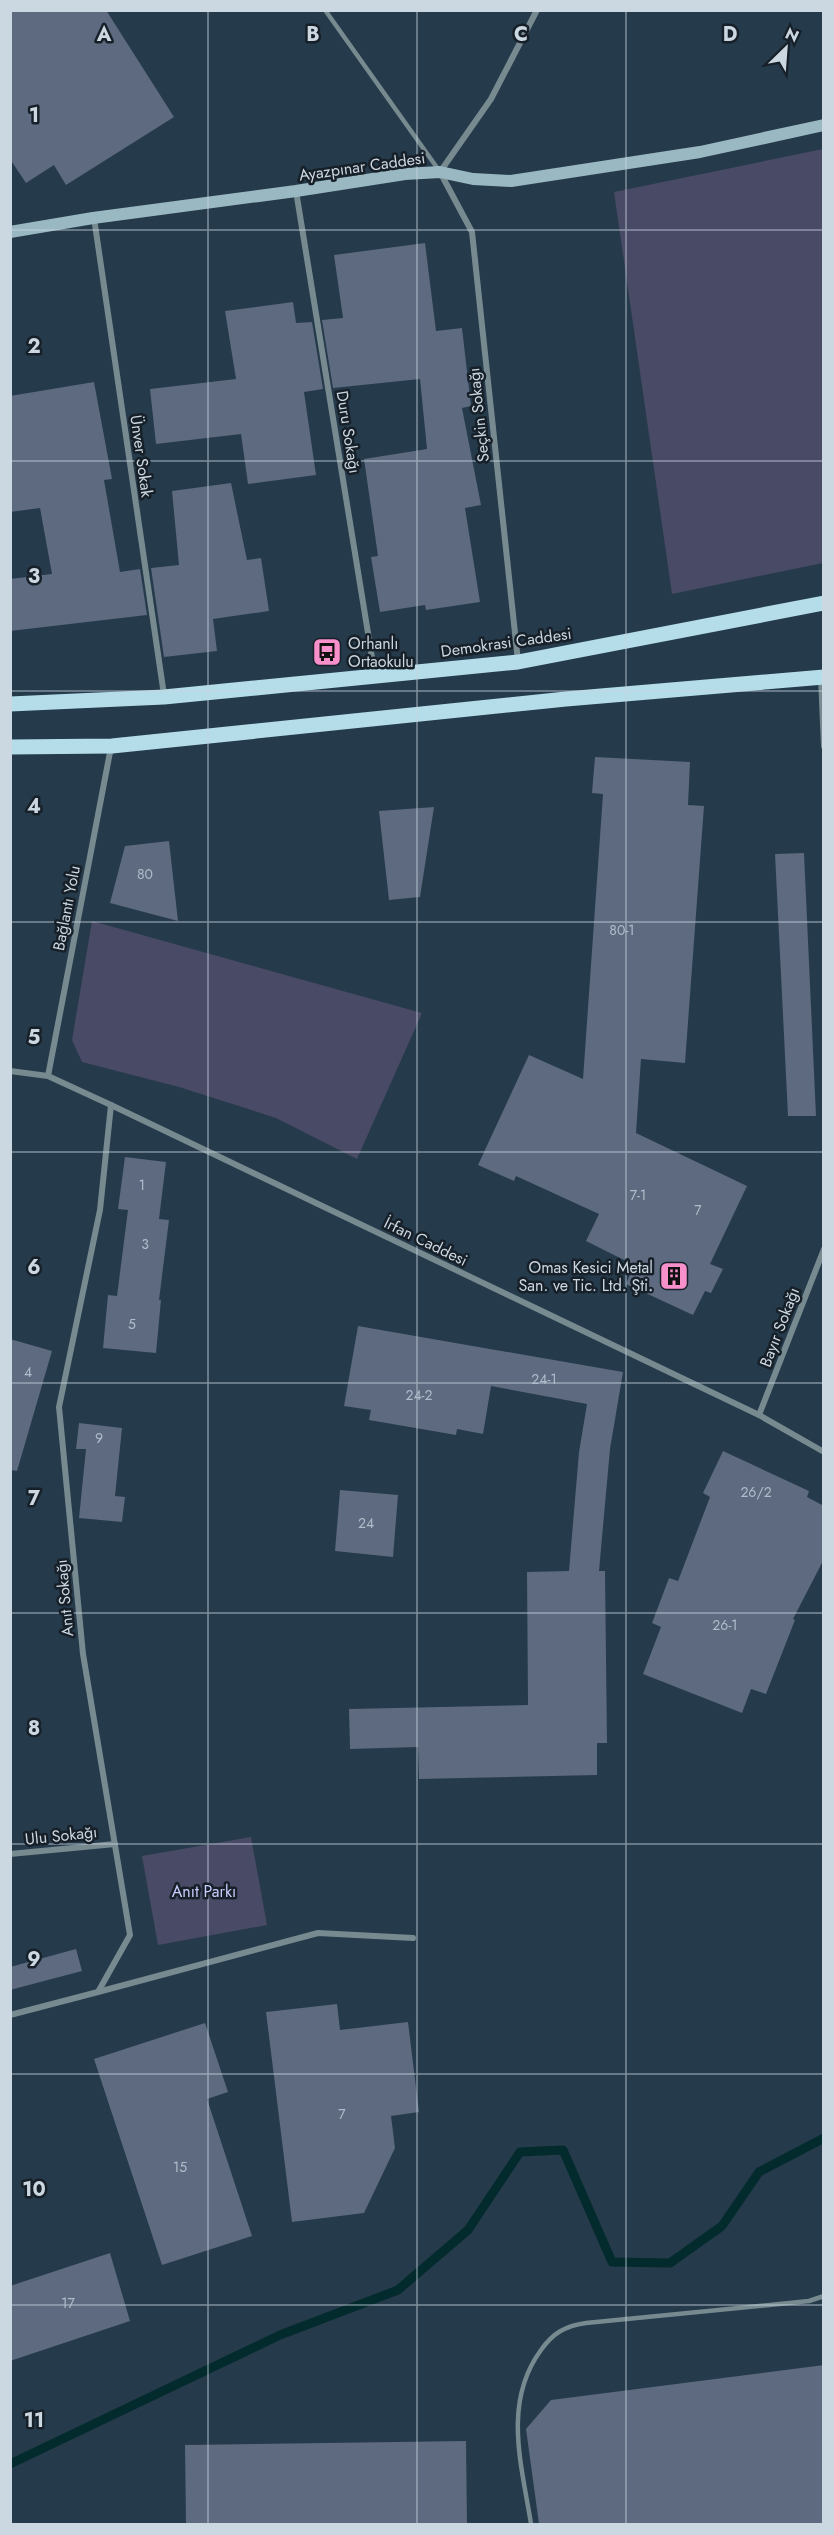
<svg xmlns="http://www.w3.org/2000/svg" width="834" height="2535" viewBox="0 0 834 2535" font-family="Jost,sans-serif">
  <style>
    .green { fill: #494a66 }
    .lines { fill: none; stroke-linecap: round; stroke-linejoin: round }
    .stream { stroke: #032b2d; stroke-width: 9 }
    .building { fill: #5d6a80 }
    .lane { stroke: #778a90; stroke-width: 4.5 }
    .street { stroke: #778a90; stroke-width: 6 }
    .secondary { stroke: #9ab8c2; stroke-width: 12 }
    .primary { stroke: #b4dce9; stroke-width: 15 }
    .grid { fill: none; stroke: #cbd7e1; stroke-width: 1.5; stroke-opacity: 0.55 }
    .labels { text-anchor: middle; stroke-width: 5; stroke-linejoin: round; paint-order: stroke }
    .number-label { font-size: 14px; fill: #b0bcc9 }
    .street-label { font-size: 16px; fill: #cbd7e1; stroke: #172028 }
    .poi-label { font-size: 16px; fill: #cbd7e1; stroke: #172028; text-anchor: start }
    .park-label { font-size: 16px; fill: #cbcdfd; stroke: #172028 }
    .grid-label { font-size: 20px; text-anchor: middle; font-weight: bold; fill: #cbd7e1; stroke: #172028; stroke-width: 5; stroke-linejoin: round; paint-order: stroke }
  </style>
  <rect width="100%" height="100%" fill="#253a4a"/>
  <g class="green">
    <polygon points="823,149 823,563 672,594 614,192"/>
    <polygon points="92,921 422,1013 357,1159 276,1118 179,1087 82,1062 72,1040"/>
    <polygon points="251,1837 267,1925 158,1945 142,1856"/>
  </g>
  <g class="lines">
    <polyline class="stream" points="10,2464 280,2335 398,2290 468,2230 520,2152 563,2150 612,2262 670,2263 722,2226 759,2172 824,2138"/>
  </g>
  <g class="building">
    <polygon points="10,10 106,10 174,117 66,185 54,165 26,183 10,159"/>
    <polygon points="425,243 436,331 462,328 471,406 462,408 481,505 465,508 480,602 426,610 425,605 380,612 371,557 378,556 364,459 427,449 420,379 333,388 322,320 343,318 334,255"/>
    <polygon points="293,302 296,323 312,322 323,389 304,392 316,475 248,484 241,434 156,444 150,389 236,379 225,311"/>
    <polygon points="94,382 112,479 104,480 120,572 140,569 147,615 10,631 10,579 52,574 40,508 10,512 10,396"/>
    <polygon points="231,483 247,560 261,558 269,611 213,619 217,651 164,657 151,568 179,565 172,491"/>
    <polygon points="595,757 690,762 688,805 704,806 685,1063 641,1059 636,1133 747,1186 710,1264 723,1269 711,1293 705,1291 693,1315 626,1284 634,1265 586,1241 599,1214 516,1176 514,1181 478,1165 529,1055 583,1079 603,794 592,793"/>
    <polygon points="434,807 420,897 389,900 379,811"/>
    <polygon points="169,841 178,921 110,903 125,846"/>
    <polygon points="804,853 816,1116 788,1116 775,854"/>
    <polygon points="125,1157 166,1162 159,1219 169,1220 159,1300 161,1300 156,1353 103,1348 108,1295 117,1296 128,1210 118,1209"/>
    <polygon points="358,1326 623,1372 610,1449 599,1571 605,1571 607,1743 597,1743 597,1775 419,1779 418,1747 350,1749 349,1709 528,1705 527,1572 569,1571 579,1452 587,1404 491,1386 483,1434 457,1429 456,1435 369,1420 371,1410 344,1406"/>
    <polygon points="10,1339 52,1351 17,1471 10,1470"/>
    <polygon points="79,1423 122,1428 115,1496 125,1497 122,1522 79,1518 86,1449 76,1449"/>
    <polygon points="723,1451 809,1491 807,1497 824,1506 824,1559 793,1619 795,1620 766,1694 751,1689 742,1713 643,1674 661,1627 652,1623 669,1578 678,1581 710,1497 703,1493"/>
    <polygon points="340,1490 398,1495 393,1557 335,1551"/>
    <polygon points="76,1949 82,1971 10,1990 10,1967"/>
    <polygon points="337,2004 340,2030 408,2022 419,2112 391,2116 395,2148 364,2213 292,2222 266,2012"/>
    <polygon points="205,2023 228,2092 207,2099 252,2236 162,2265 94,2059"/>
    <polygon points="110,2253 130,2321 10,2361 10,2286"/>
    <polygon points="824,2365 824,2524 539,2524 526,2429 551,2400"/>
    <polygon points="466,2441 467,2524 186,2524 185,2445"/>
  </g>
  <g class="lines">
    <g class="lane">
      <polyline points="325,10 438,169"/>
      <path d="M531,2524C522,2466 502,2403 541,2350C553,2333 565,2326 586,2323L809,2301L824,2296"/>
    </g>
    <g class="street">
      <polyline points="296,191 375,676"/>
      <polyline points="94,218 164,695"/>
      <polyline points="518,661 472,232 440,172 491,99 537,10"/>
      <polyline points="821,677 824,746"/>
      <polyline points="10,1071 48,1076 111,1105 759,1415 824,1452"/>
      <polyline points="48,1076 111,747"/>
      <polyline points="759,1415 824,1249"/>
      <polyline points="10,1854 115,1844"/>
      <polyline points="98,1992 318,1933 413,1938"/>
      <polyline points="10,2015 98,1992 130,1935 83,1654 59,1407 100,1210 111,1105"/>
    </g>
    <polyline class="secondary" points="10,232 93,218 296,191 405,174 440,172 473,179 511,181 700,152 824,125"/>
    <g class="primary">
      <polyline points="10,704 164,697 518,662 824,603"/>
      <polyline points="10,747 112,746 566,699 824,677"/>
    </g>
  </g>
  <path class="grid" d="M208,10V2524M417,10V2524M626,10V2524M10,230H824M10,461H824M10,691H824M10,922H824M10,1152H824M10,1383H824M10,1613H824M10,1844H824M10,2074H824M10,2305H824"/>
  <defs>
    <g id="bus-square" transform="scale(1.5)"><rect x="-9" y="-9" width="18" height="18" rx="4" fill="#f890cc" stroke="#172028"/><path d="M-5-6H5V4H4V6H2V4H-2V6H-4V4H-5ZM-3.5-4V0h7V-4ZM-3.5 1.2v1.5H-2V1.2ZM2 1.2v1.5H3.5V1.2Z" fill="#111"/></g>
    <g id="building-square" transform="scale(1.5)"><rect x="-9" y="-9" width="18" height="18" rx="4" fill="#f890cc" stroke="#172028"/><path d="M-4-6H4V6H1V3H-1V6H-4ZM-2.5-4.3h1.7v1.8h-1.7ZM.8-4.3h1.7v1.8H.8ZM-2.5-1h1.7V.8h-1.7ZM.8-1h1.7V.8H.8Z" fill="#111"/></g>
  </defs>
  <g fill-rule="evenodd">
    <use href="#bus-square" x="327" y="652"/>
    <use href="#building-square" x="674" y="1276"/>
  </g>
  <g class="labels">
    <g class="number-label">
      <text x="145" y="879">80</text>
      <text x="622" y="935">80-1</text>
      <text x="142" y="1190">1</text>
      <text x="638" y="1200">7-1</text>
      <text x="698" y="1215">7</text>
      <text x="145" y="1249">3</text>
      <text x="132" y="1329">5</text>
      <text x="28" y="1377">4</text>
      <text x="544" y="1384">24-1</text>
      <text x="419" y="1400">24-2</text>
      <text x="99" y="1443">9</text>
      <text x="756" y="1497">26/2</text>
      <text x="366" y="1528">24</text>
      <text x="725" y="1630">26-1</text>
      <text x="342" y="2119">7</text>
      <text x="180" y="2172">15</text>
      <text x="68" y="2308">17</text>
    </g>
    <g class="street-label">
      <text transform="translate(362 166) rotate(-8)" y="6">Ayazpınar Caddesi</text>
      <text transform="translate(478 415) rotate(-96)" y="6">Seçkin Sokağı</text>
      <text transform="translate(349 432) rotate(81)" y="6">Duru Sokağı</text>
      <text transform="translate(142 456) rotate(82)" y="6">Ünver Sokak</text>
      <text transform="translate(506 642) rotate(-8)" y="6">Demokrasi Caddesi</text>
      <text transform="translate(66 908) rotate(-79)" y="6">Bağlantı Yolu</text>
      <text transform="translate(426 1241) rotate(26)" y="6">İrfan Caddesi</text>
      <text transform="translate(779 1327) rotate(-69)" y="6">Bayır Sokağı</text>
      <text transform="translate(64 1598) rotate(-95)" y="6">Anıt Sokağı</text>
      <text transform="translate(61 1835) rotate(-6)" y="6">Ulu Sokağı</text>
    </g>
    <g class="poi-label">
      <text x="348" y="649">Orhanlı<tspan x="348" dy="18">Ortaokulu</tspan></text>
      <text x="653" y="1273" text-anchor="end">Omas Kesici Metal<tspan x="653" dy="18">San. ve Tic. Ltd. Şti.</tspan></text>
    </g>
    <g class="park-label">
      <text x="204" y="1897">Anıt Parkı</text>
    </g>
  </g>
  <g class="grid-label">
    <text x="104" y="41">A</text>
    <text x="313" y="41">B</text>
    <text x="521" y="41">C</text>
    <text x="730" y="41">D</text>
    <text x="34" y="122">1</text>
    <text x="34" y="353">2</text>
    <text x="34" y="583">3</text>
    <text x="34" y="813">4</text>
    <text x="34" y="1044">5</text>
    <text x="34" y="1274">6</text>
    <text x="34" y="1505">7</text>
    <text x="34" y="1735">8</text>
    <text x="34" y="1966">9</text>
    <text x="34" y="2196">10</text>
    <text x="34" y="2427">11</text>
  </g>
  <rect width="834" height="2535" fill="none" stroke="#cbd7e1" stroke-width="24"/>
  <g transform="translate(786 48) rotate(25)" stroke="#172028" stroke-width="4.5" paint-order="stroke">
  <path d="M0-4.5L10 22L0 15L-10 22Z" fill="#cbd7e1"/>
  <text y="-9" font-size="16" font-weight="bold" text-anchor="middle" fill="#cbd7e1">N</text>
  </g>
</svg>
